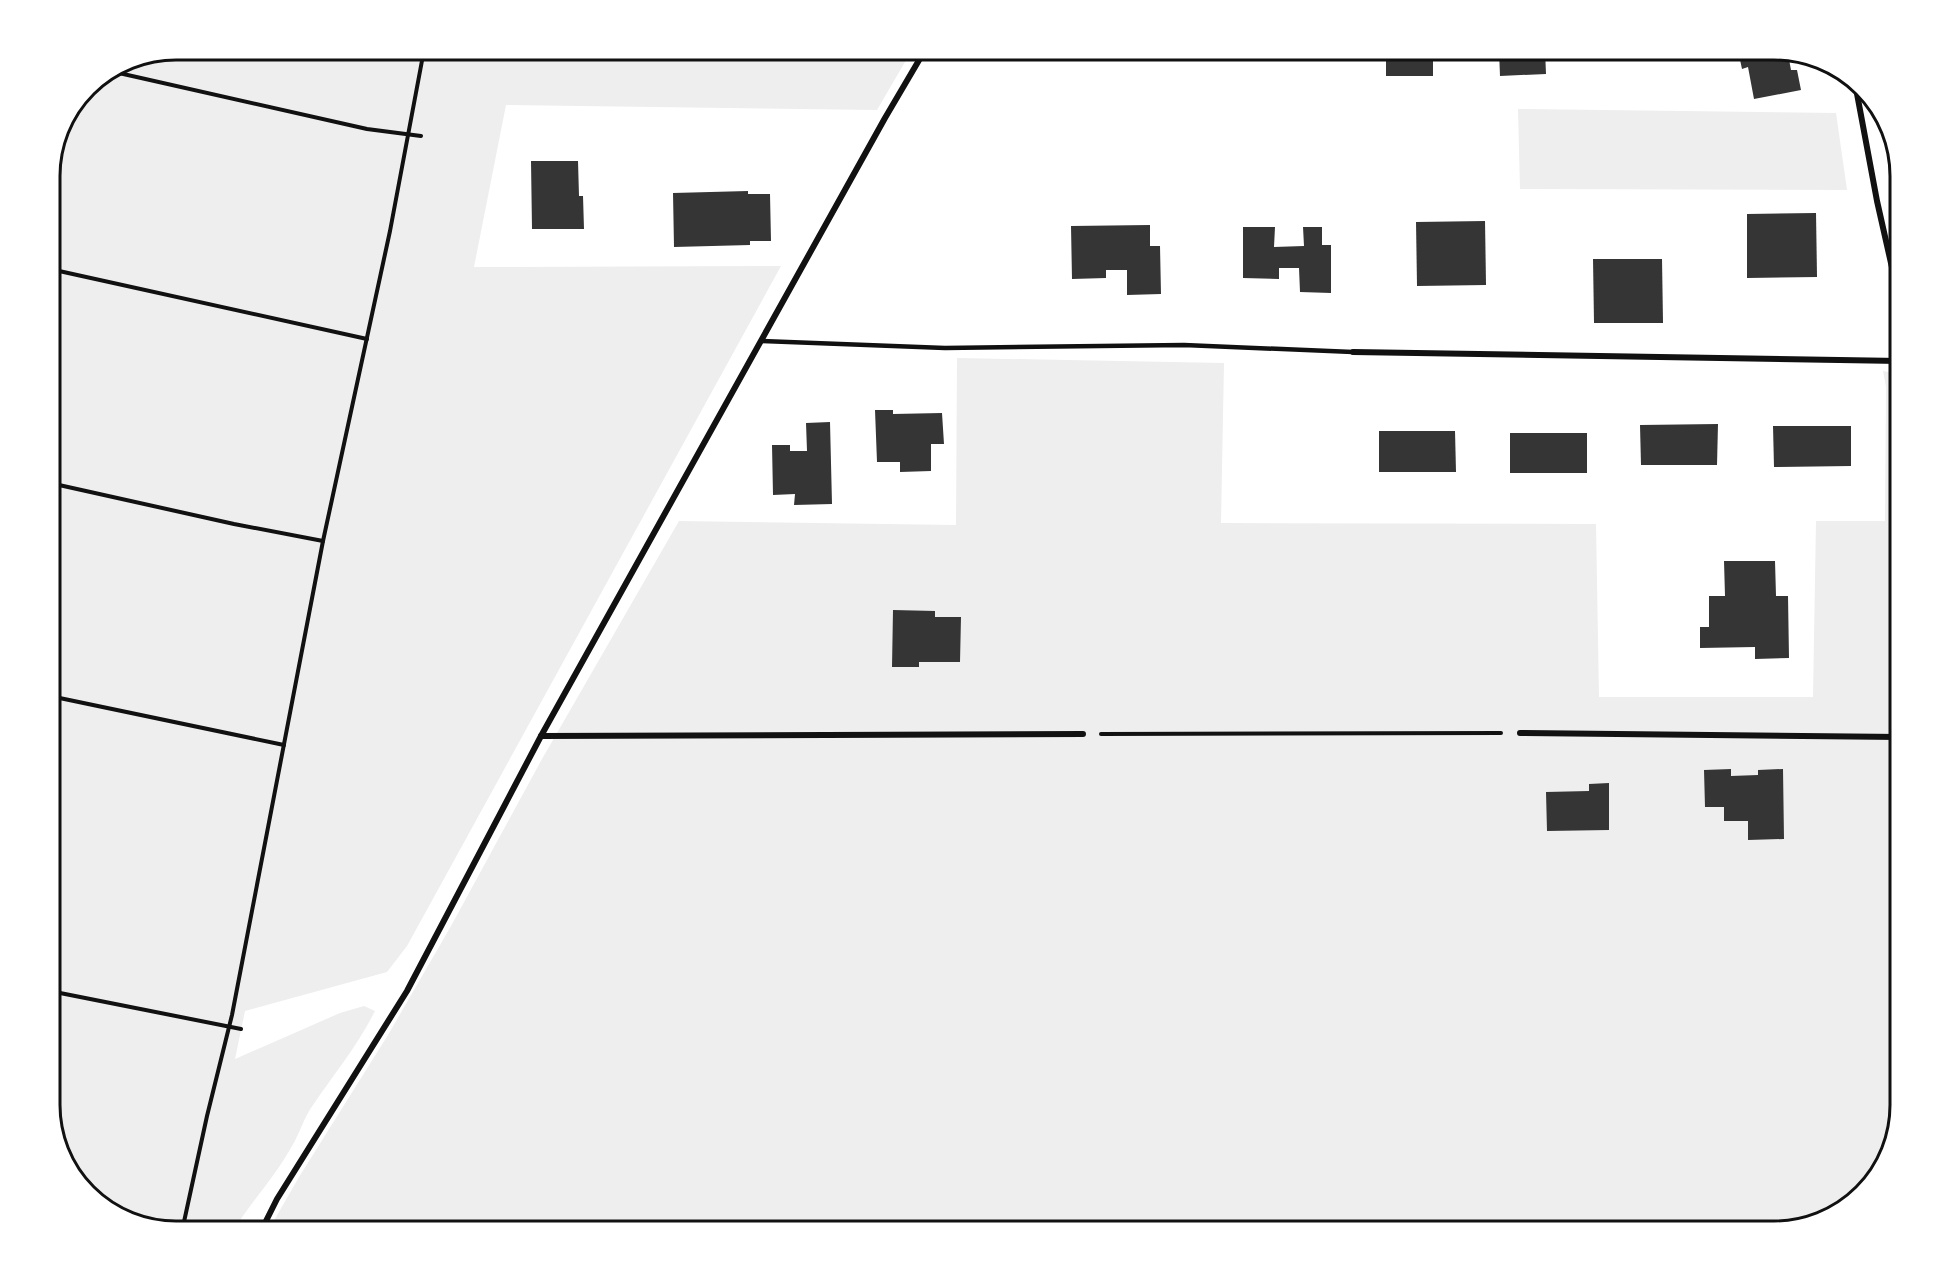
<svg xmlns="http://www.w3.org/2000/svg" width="1950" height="1281" viewBox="0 0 1950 1281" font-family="'Public Sans',sans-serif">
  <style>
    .green { fill: #eee }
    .building { fill: #353535 }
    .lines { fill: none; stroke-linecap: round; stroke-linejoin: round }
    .path { stroke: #111; stroke-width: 4 }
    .service { stroke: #111; stroke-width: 4.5 }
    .minor { stroke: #111; stroke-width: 6 }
    .rim { fill: none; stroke: #111; stroke-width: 3 }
  </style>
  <rect width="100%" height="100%" fill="#fff"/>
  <g class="green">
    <path d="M176,50H912L877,110L506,105L474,267L781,266L407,946L387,972L245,1011L235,1059L340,1013L364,1006L375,1011C358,1045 334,1074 313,1105C304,1117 300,1133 292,1146C276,1175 254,1199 236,1226L235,1231H176L106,1210L67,1168L50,1113V168L59,127L87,86L128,59Z"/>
    <polygon points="1518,109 1836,113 1847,190 1520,189"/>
    <polygon points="957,358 1224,363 1221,523 1596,524 1599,697 1813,697 1816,521 1885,521 1886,387 1883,371 1893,373 1900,381 1900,1105 1879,1175 1837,1215 1774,1231 268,1231 299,1177 388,1035 451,926 542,759 679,521 956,525"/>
  </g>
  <g class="building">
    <rect x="1030" y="50" width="48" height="7"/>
    <polygon points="1250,50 1327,50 1327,55 1310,55 1310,59 1250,59"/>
    <rect x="1386" y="50" width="47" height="26"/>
    <polygon points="1499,50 1545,50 1546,74 1500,76"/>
    <polygon points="1744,50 1774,50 1788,54 1791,70 1797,70 1801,90 1754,99 1748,67 1742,69 1739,55 1745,54"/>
    <polygon points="531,161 578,161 579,196 583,196 584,229 532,229"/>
    <polygon points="748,191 748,194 770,194 771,241 750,241 750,245 674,247 673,193"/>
    <polygon points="1816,213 1817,277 1747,278 1747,214"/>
    <polygon points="1485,221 1486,285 1417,286 1416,222"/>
    <polygon points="1150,225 1150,246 1160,246 1161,294 1127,295 1127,270 1106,270 1106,278 1072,279 1071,226"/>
    <polygon points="1243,227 1275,227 1274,247 1304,246 1303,227 1322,227 1322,245 1331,245 1331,293 1300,292 1299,268 1279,268 1279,279 1243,278"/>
    <polygon points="1593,259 1662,259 1663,323 1594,323"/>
    <polygon points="875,410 893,410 893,414 942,413 944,444 931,444 931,471 900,472 900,462 877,462"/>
    <polygon points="830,422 832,504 794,505 795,494 773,495 772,445 790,445 790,451 807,451 806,423"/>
    <polygon points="1718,424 1717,465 1641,465 1640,425"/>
    <polygon points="1773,426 1851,426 1851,466 1774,467"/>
    <polygon points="1379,431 1455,431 1456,472 1379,472"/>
    <rect x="1510" y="433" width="77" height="40"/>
    <polygon points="1724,561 1775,561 1776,596 1788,596 1789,658 1755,659 1755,647 1700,648 1700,627 1709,627 1709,596 1725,596"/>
    <polygon points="893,610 935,611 935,617 961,617 960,662 919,662 919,667 892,667"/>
    <polygon points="1731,769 1731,776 1758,775 1758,770 1783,769 1784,839 1748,840 1748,821 1724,821 1724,807 1705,807 1704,770"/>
    <polygon points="1609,783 1609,830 1547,831 1546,792 1589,791 1589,784"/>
  </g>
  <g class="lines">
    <g class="path">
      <polyline points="110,71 367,129 421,136"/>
      <polyline points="50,269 367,339"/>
      <polyline points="50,483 234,524 323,541"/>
      <polyline points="50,696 284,745"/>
      <polyline points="1101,734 1501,733"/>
      <polyline points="50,991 241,1029"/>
      <polyline points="182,1231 207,1116 232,1015 323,541 390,231 424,50"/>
    </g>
    <g class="service">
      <polyline points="1890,257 1900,257"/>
      <polyline points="761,341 945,348 1184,345 1353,352"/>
    </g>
    <g class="minor">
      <polyline points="1855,83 1877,201 1900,303"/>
      <polyline points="1353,352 1900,361"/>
      <polyline points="1520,733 1900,737"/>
      <polyline points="541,736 1083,734"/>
      <polyline points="261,1231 277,1199 407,991 541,736 885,118 925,50"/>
    </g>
  </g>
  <path d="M0 0H1950V1281H0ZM176 60H1774A116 116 0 0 1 1890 176V1105A116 116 0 0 1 1774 1221H176A116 116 0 0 1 60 1105V176A116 116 0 0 1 176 60Z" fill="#fff" fill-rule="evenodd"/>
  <path class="rim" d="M176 60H1774A116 116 0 0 1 1890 176V1105A116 116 0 0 1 1774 1221H176A116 116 0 0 1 60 1105V176A116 116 0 0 1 176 60Z"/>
</svg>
